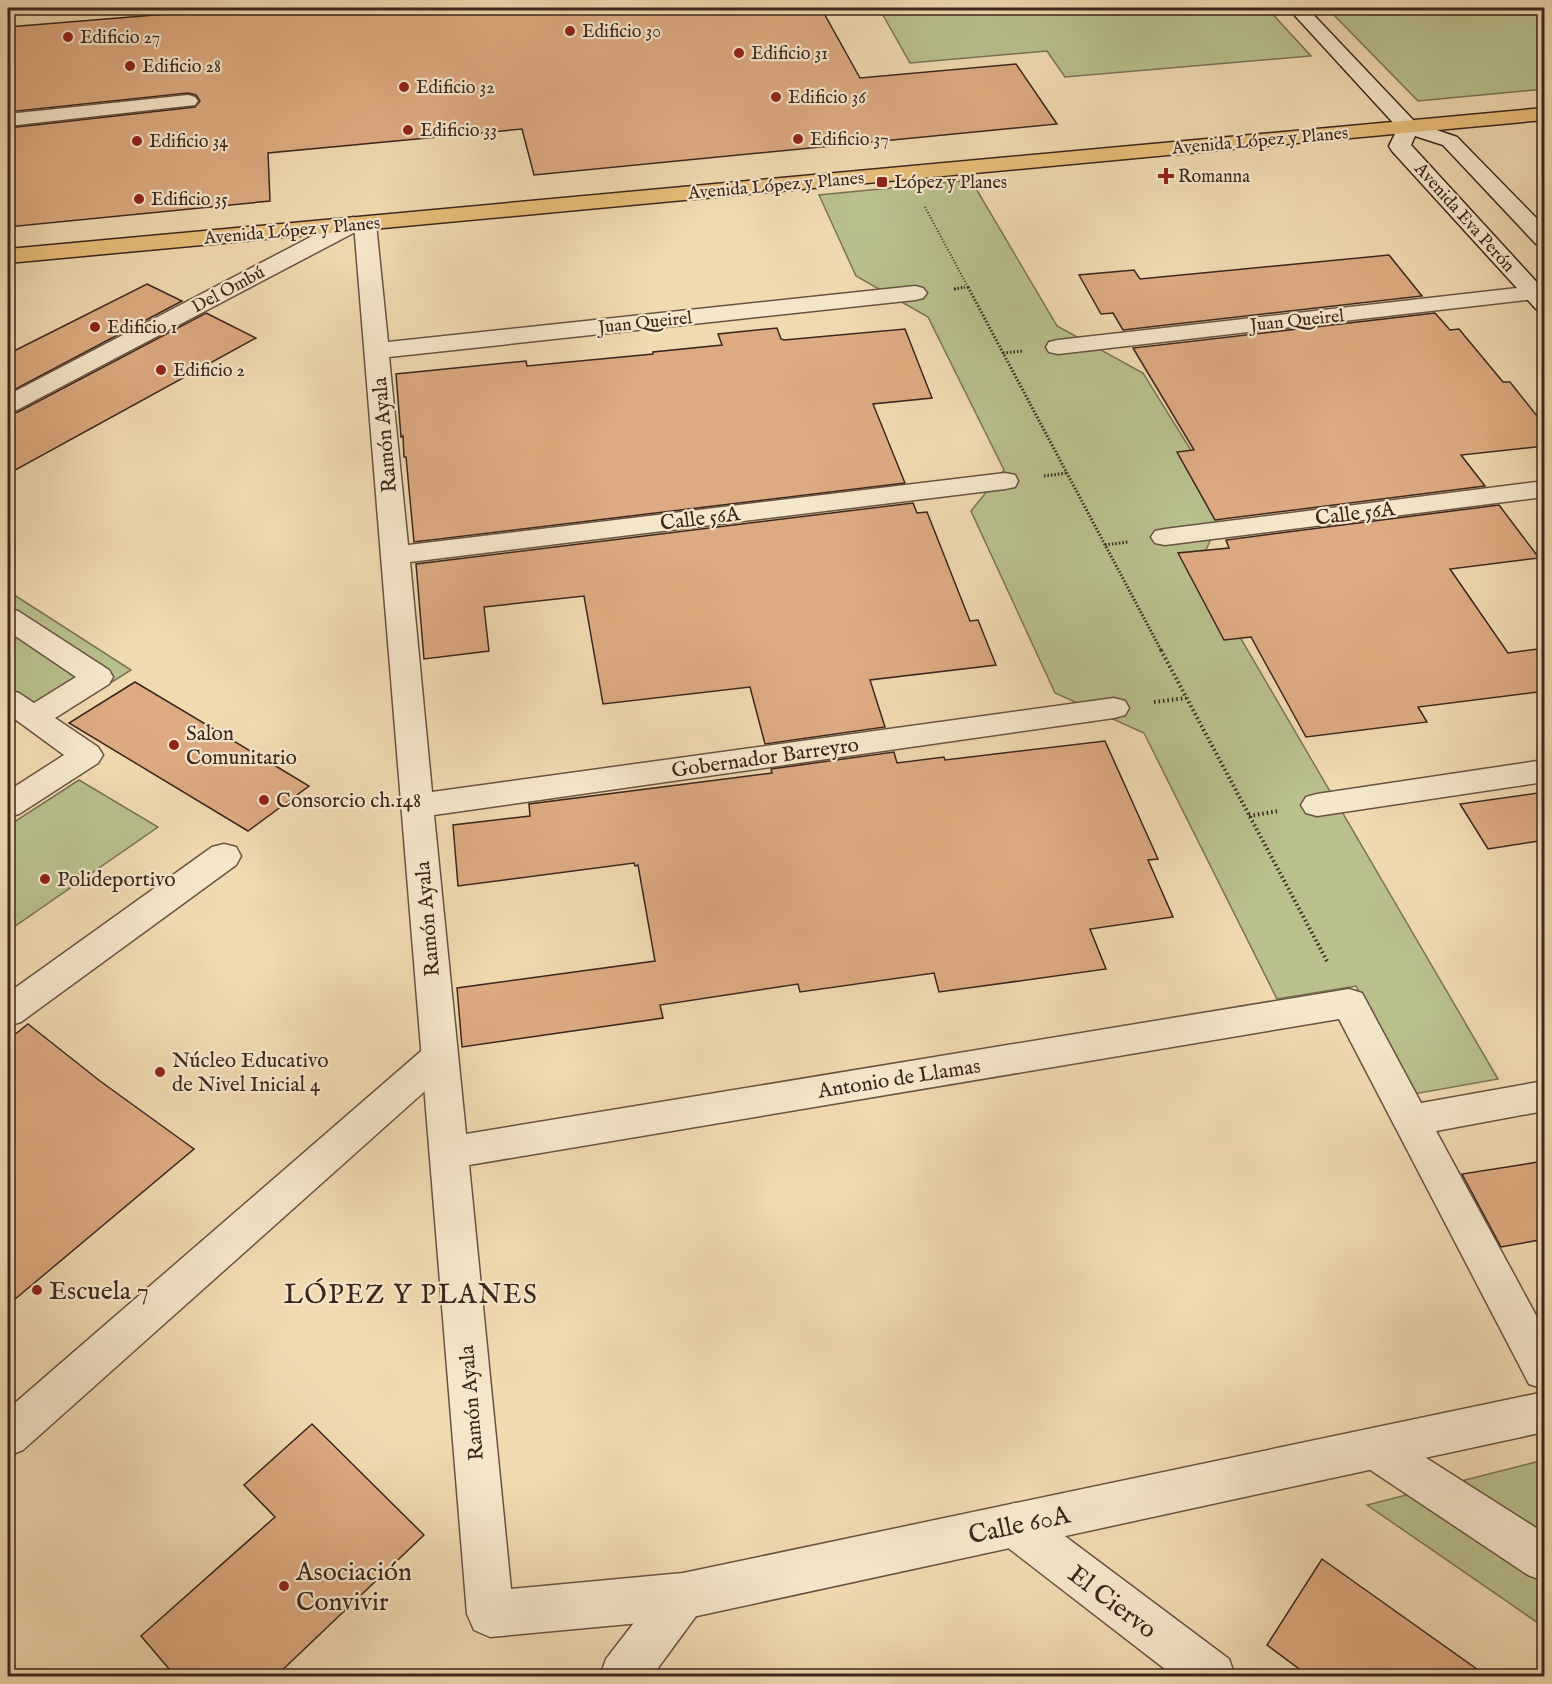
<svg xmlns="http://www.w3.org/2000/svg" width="1552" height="1684" viewBox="0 0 1552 1684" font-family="'IM FELL English',serif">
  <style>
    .green { fill: #b9c08c; stroke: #7a7355; stroke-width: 1.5 }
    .building { fill: #deaa81; stroke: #3b261e; stroke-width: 1.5 }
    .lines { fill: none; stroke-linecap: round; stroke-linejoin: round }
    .pedestrian-casing { stroke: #685342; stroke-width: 3 }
    .minor-casing { stroke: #685342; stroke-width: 3 }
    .secondary-casing { stroke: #3b261e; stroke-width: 3 }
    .primary-casing { stroke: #3b261e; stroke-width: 3 }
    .path-far2 { stroke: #3b261e; stroke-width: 2; stroke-dasharray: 1 2; stroke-linecap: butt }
    .path-far1 { stroke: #3b261e; stroke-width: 3; stroke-dasharray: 1.5 2; stroke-linecap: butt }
    .path { stroke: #3b261e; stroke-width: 4; stroke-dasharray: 1.5 3; stroke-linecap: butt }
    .pedestrian { fill: #f5e7cc; fill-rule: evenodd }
    .minor { fill: #f5e7cc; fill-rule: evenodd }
    .secondary { fill: #f5e7cc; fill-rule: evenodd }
    .primary { fill: #e8bd78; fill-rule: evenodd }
    .poi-dot { fill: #8f2418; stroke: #f5e7cc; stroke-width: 2 }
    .labels { text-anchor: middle; stroke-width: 4.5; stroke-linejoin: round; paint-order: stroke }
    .far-poi-label { font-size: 18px; fill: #3b261e; stroke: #f5e7cc; text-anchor: start }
    .far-street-label { font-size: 18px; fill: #3b261e; stroke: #f5e7cc }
    .street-label { font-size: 21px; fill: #3b261e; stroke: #f5e7cc }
    .poi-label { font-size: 21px; fill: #3b261e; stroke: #f5e7cc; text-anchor: start }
    .near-poi-label { font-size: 26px; fill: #3b261e; stroke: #f5e7cc; text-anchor: start }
    .near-street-label { font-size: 26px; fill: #3b261e; stroke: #f5e7cc }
    .near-neighbourhood-label { font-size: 27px; letter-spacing: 1.5px; fill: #3b261e; stroke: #f5e7cc }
  </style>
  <rect width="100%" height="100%" fill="#f0dab0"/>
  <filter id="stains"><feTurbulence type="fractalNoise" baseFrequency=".00333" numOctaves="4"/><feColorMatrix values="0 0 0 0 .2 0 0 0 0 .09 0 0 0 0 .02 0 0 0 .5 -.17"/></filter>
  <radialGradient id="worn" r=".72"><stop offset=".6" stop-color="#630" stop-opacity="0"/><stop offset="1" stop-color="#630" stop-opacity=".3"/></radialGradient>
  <g class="green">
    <polygon points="879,8 1267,8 1311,56 1065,77 1047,51 910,63"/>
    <polygon points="1327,8 1544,8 1544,89 1418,101"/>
    <polygon points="971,180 1057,326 1143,373 1225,505 1199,567 1498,1079 1414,1094 1356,986 1277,999 1144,733 1055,693 971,511 1004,470 928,317 856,276 819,195"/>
    <polygon points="8,591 131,670 34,731 8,713"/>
    <polygon points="79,780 158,827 8,931 8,826"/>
    <polygon points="1544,1460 1544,1627 1367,1505"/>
  </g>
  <g class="building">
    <polygon points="241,8 821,8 860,78 1016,64 1057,124 534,175 522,129 268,153 270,201 8,227 8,128 195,107 200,101 196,95 188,93 8,112 8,27"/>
    <polygon points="1389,255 1422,296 1123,330 1113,313 1101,314 1079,275 1134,270 1140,279"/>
    <polygon points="147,284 182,301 8,393 8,354"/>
    <polygon points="206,313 256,338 8,474 8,415 18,412"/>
    <polygon points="1435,313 1450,330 1459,329 1503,382 1510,382 1545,426 1545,446 1461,455 1485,486 1215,520 1177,452 1194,450 1133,348"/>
    <polygon points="777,328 781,339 784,340 905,329 932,398 873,404 905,483 414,542 406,457 404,457 403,436 401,437 396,374 526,361 527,366 653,354 653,352 722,345 718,334"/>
    <polygon points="913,503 917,513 927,512 970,621 978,620 996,665 870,680 885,727 765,744 750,687 603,704 584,596 484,607 489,651 424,659 416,564"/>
    <polygon points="1499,505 1539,558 1450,569 1508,653 1545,648 1545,691 1418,707 1427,722 1306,737 1251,637 1224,640 1178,553 1229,548 1226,540"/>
    <polygon points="135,682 279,768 309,786 248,831 69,723"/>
    <polygon points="1105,741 1158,859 1148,860 1173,917 1090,929 1106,969 939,992 934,973 800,992 798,984 660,1005 663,1018 462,1047 457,988 655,961 638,865 635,866 634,863 458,886 453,825 530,816 529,804 772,773 771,769 894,752 897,763 944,757 945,760"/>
    <polygon points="1545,792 1545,840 1488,849 1460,804"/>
    <polygon points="28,1024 100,1081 194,1149 8,1305 8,1040"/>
    <polygon points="1545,1161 1545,1239 1501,1247 1462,1174"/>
    <polygon points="312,1424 424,1535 275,1677 176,1677 141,1636 275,1517 244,1485"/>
    <polygon points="1322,1559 1488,1677 1310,1677 1267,1645"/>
  </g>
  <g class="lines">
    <g class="pedestrian-casing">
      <g id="pedestrian">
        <polygon points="353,217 361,219 364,224 361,229 17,410 8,413 8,395 345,219"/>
        <polygon points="8,609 18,611 109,670 113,677 109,684 55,718 98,747 103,755 98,763 19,814 8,817 8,791 64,755 8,714 8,690 19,693 34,703 76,677 8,631"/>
        <polygon points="224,844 236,847 241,856 236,865 21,1022 8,1026 8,993 212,847"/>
        <polygon points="440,1041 453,1046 458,1056 453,1066 23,1450 8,1456 8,1409 427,1046"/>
        <polygon points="1375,1429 1390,1435 1544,1533 1544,1581 1528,1575 1360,1463 1353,1449 1360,1435"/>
        <polygon points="1014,1503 1030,1510 1229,1659 1235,1676 1174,1676 998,1540 992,1525 998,1510"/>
        <polygon points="683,1573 699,1580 706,1596 699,1612 652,1676 600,1676 606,1659 667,1580"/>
      </g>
    </g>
    <g class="minor-casing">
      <g id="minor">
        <polygon points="188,95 195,97 198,101 195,105 8,126 8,114"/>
        <polygon points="365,217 373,219 376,224 388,342 915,286 923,288 927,293 923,298 915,300 389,357 408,545 1005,473 1015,475 1018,481 1015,487 1005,489 410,562 432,792 1114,698 1125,701 1129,708 1125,715 1114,718 434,815 466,1134 1349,989 1362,993 1421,1103 1544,1081 1544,1111 1436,1131 1544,1330 1544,1389 1529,1384 1339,1019 469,1165 511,1589 683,1573 1544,1392 1544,1432 683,1619 490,1637 474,1630 467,1614 354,224 357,219"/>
        <polygon points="1535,286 1544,290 1543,298 1058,354 1049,352 1046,347 1049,342 1058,340"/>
        <polygon points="1544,481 1544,497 1165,545 1155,543 1151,537 1155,531 1165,529"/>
        <polygon points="1544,760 1544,782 1317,816 1306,813 1301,805 1306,797 1317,794"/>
      </g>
    </g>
    <g class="secondary-casing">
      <polygon id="secondary" points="1288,8 1307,8 1416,123 1457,137 1544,226 1544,246 1536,244 1443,145 1415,136 1411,145 1544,290 1544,311 1536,309 1392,151 1389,146 1398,128"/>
    </g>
    <g class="primary-casing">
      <polygon id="primary" points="1544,108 1544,120 8,263 8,249"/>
    </g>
    <g class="path-far2">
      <polyline points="925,207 969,289"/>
      <polyline points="955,289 968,287"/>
    </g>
    <g class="path-far1">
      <polyline points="968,287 1162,652"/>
      <polyline points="954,289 965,287"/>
      <polyline points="1003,353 1023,351"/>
      <polyline points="1044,476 1067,473"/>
      <polyline points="1105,545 1128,542"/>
    </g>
    <g class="path">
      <polyline points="1161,650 1328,963"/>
      <polyline points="1154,702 1186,698"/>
      <polyline points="1249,816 1278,811"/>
    </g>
    <use href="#pedestrian" class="pedestrian"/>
    <use href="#minor" class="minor"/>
    <use href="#secondary" class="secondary"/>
    <use href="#primary" class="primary"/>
  </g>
  <g class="poi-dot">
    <circle cx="570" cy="31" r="6"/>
    <circle cx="68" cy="37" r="6"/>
    <circle cx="739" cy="53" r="6"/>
    <circle cx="130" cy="66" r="6"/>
    <circle cx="404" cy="87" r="6"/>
    <circle cx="776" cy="97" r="6"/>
    <circle cx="408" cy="130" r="6"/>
    <circle cx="798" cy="139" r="6"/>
    <circle cx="137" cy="141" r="6"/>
    <path d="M1163 167h6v6h6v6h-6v6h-6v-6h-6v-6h6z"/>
    <rect x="876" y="176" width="12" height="12" rx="3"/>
    <circle cx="139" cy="199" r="6"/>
    <circle cx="95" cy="327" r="6"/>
    <circle cx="161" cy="370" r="6"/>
    <circle cx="174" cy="745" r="6"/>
    <circle cx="264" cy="800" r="6"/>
    <circle cx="45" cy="879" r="6"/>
    <circle cx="160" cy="1072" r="6"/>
    <circle cx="37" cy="1290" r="6"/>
    <circle cx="284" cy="1586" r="6"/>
  </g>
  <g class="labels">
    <g class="far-poi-label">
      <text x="582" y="37">Edificio 30</text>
      <text x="80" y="43">Edificio 27</text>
      <text x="751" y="59">Edificio 31</text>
      <text x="142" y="72">Edificio 28</text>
      <text x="416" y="93">Edificio 32</text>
      <text x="788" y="103">Edificio 36</text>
      <text x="420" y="136">Edificio 33</text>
      <text x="810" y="145">Edificio 37</text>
      <text x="149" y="147">Edificio 34</text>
      <text x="1178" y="182">Romanna</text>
      <text x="894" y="188">López y Planes</text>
      <text x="151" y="205">Edificio 35</text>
      <text x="107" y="333">Edificio 1</text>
      <text x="173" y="376">Edificio 2</text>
    </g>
    <g class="far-street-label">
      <text transform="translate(1260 140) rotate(-5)" y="6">Avenida López y Planes</text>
      <text transform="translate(776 185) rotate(-5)" y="6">Avenida López y Planes</text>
      <text transform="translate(1465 217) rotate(48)" y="6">Avenida Eva Perón</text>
      <text transform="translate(292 230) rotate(-5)" y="6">Avenida López y Planes</text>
      <text transform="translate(228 289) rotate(-28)" y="6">Del Ombú</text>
      <text transform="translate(1297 320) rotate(-6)" y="6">Juan Queirel</text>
      <text transform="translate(645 322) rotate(-6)" y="6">Juan Queirel</text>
    </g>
    <g class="street-label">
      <text transform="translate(384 435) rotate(-95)" y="7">Ramón Ayala</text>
      <text transform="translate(1355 513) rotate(-7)" y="7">Calle 56A</text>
      <text transform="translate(700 518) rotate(-7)" y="7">Calle 56A</text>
      <text transform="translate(765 757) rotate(-8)" y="7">Gobernador Barreyro</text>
      <text transform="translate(427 919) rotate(-95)" y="7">Ramón Ayala</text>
      <text transform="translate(899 1078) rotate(-9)" y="7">Antonio de Llamas</text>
      <text transform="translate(471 1403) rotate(-95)" y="7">Ramón Ayala</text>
    </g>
    <g class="poi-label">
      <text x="186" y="740">Salon<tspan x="186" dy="24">Comunitario</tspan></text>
      <text x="276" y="807">Consorcio ch.148</text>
      <text x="57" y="886">Polideportivo</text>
      <text x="172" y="1067">Núcleo Educativo<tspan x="172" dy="24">de Nivel Inicial 4</tspan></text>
    </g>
    <g class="near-poi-label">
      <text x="49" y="1299">Escuela 7</text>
      <text x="296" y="1580">Asociación<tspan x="296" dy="30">Convivir</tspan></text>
    </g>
    <g class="near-street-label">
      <text transform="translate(1019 1524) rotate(-12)" y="9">Calle 60A</text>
      <text transform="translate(1113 1601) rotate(37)" y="9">El Ciervo</text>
    </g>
    <g class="near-neighbourhood-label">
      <text x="411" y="1303">LÓPEZ Y PLANES</text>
    </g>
  </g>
  <rect width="1552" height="1684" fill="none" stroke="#f0dab0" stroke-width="30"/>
  <rect x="9" y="9" width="1534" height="1666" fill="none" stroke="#3b261e" stroke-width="3"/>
  <rect x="15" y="15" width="1522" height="1654" fill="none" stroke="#3b261e" stroke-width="1.5"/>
  <rect width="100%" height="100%" filter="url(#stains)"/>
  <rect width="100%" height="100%" fill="url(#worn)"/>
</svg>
